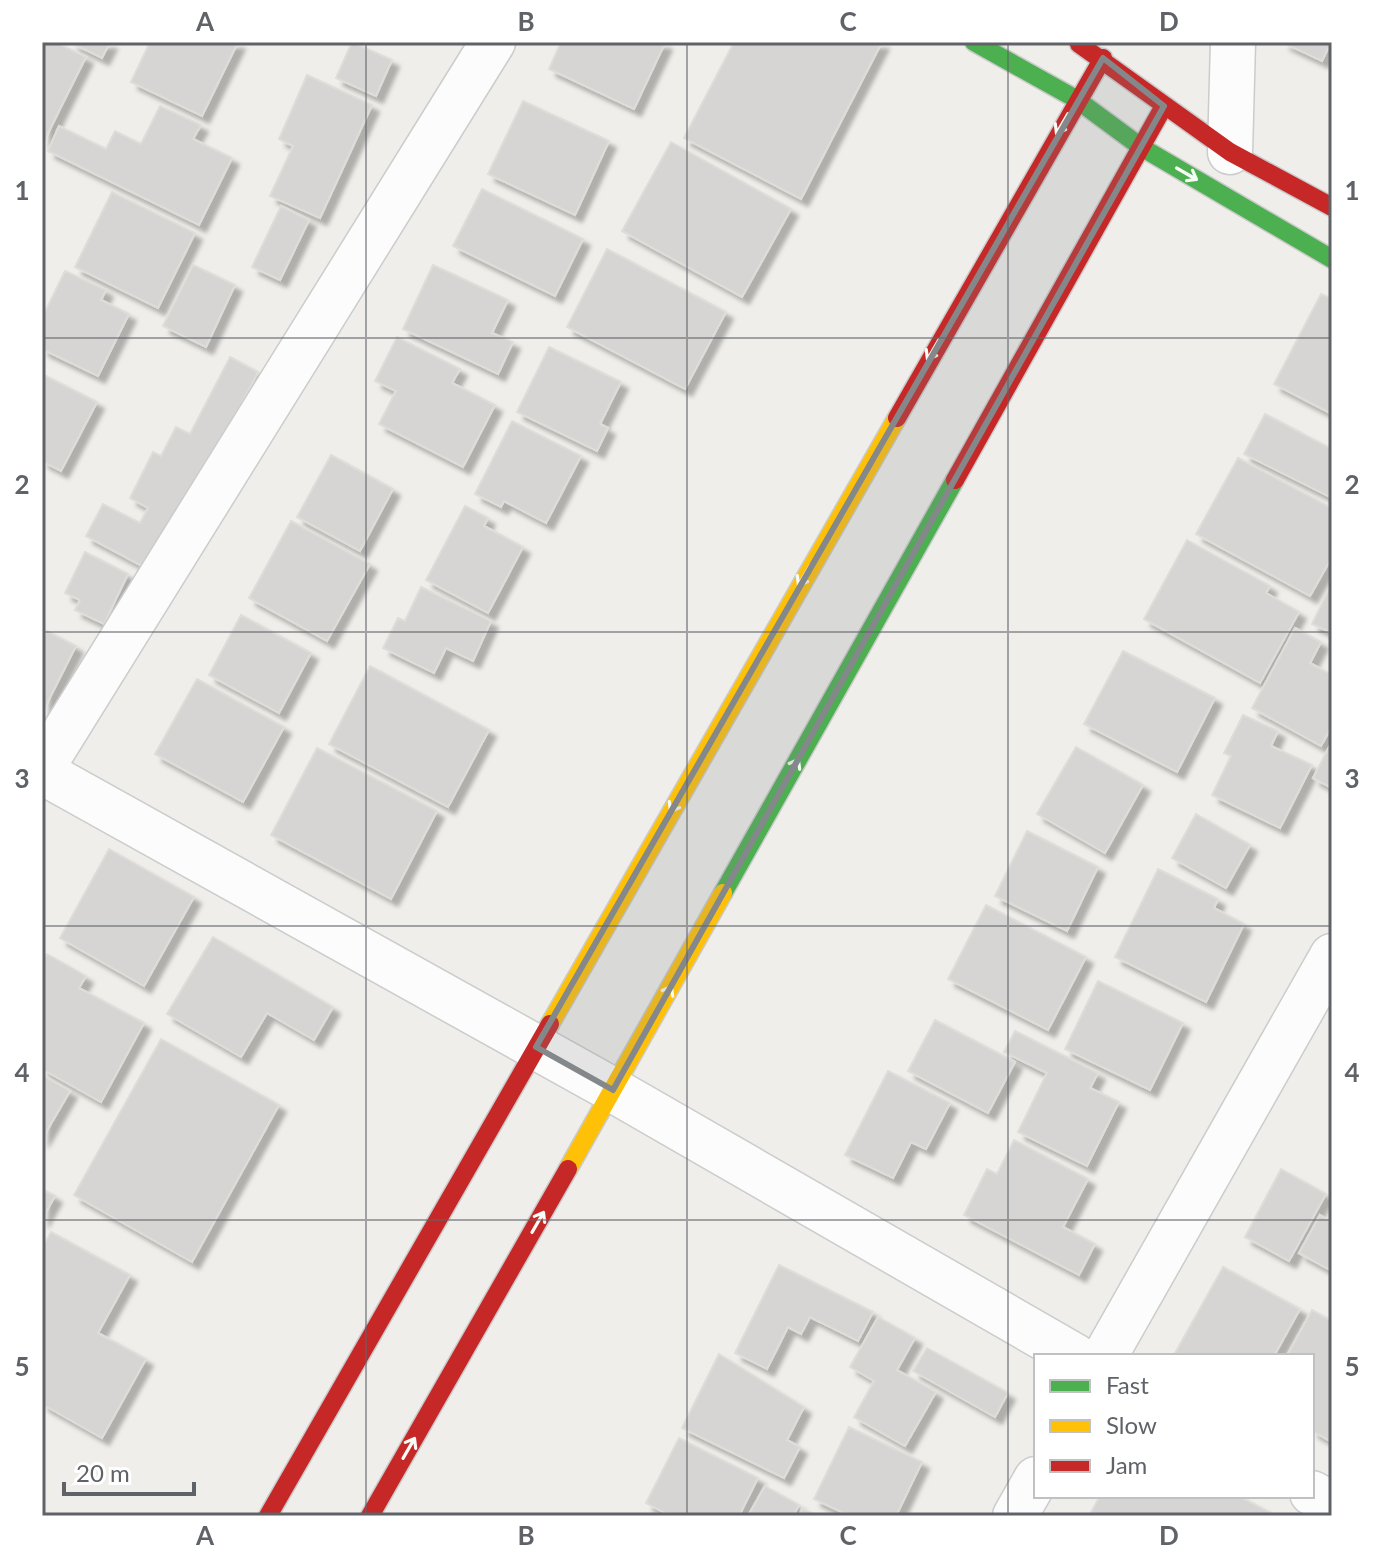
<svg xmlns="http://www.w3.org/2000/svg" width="1374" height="1558" viewBox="0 0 1374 1558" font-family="Lato,sans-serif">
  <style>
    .building { fill: #d6d5d3; stroke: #deddd9; stroke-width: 2; filter: url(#shadow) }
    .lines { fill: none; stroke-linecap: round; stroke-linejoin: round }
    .street-casing { stroke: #cbcccc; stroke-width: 47 }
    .fast-casing { stroke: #cacacb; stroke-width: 21 }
    .slow-casing { stroke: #cacacb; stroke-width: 21 }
    .jam-casing { stroke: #cacacb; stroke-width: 21 }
    .street { stroke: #fdfcfc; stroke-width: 44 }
    .fast { stroke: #4caf50; stroke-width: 18 }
    .slow { stroke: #ffc107; stroke-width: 18 }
    .jam { stroke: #c62828; stroke-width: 18 }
    .oneway { stroke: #f6fbf6 }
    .marked { fill: #84888a; fill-opacity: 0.2; stroke: #84888a; stroke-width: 6; stroke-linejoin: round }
    .grid { fill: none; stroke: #5f6368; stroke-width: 2; stroke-opacity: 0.55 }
    .neatline { fill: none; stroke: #5f6368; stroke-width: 3 }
    .grid-label { font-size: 26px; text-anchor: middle; font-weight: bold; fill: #5f6368 }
  </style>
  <defs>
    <filter id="shadow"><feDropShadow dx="7" dy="7" stdDeviation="2" flood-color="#0004"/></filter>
  </defs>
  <rect width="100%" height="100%" fill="#efeeea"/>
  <g class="building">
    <polygon points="42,42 55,42 86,57 43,143"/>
    <polygon points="70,42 110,42 102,58"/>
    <polygon points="150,42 238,42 202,116 131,82"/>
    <polygon points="352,42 392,60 376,96 336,78"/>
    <polygon points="561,42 663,42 665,43 634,109 549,69"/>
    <polygon points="734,42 882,42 801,199 684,138"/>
    <polygon points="1282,42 1331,42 1322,61"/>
    <polygon points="307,75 372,105 320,218 270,196 293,146 279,139"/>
    <polygon points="523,101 609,141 575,215 488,174"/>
    <polygon points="160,106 201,125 193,139 232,158 199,225 48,151 59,126 106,149 115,131 141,144"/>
    <polygon points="671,142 791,209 742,297 622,231"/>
    <polygon points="482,189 583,239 555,296 453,246"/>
    <polygon points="112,192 195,233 158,308 75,267"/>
    <polygon points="281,206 309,220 280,280 252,267"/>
    <polygon points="607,249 726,312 685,389 567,327"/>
    <polygon points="193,265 235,285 206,347 163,326"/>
    <polygon points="433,265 508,300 492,333 513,342 498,374 403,329"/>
    <polygon points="65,271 106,290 101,300 129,314 98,376 42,349 42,318"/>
    <polygon points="1321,294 1332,299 1332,414 1274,384"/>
    <polygon points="397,337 460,369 452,383 495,405 463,467 379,424 396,391 375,381"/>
    <polygon points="549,347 621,382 600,424 608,428 597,451 517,412"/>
    <polygon points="230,357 258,372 153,572 86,536 103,504 140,523 148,508 130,498 153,452 161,456 176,427 190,434"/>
    <polygon points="42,374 97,402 61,471 42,461"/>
    <polygon points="1265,414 1332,449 1332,488 1328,496 1244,454"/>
    <polygon points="512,421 581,456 546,523 504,501 501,507 475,494"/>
    <polygon points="331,455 393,489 360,551 297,517"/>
    <polygon points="1238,458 1332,508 1332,557 1310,596 1196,534"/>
    <polygon points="465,506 488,518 484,526 523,547 488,613 426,580"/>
    <polygon points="291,521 370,564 327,641 249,598"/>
    <polygon points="1187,540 1270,586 1266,593 1299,612 1260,683 1144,619"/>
    <polygon points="85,552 128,574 104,624 75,610 80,600 65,593"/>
    <polygon points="1332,583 1332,633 1312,624"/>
    <polygon points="421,587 491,621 473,661 446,648 434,673 383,648 398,618 405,621"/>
    <polygon points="241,615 311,653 279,713 209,675"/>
    <polygon points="1295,628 1321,642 1310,663 1332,675 1332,726 1321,746 1252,708"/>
    <polygon points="47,631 76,646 43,711 42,640"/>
    <polygon points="1123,651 1215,698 1177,772 1084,724"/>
    <polygon points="370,666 489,730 448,807 329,744"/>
    <polygon points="197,679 284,727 243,802 155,754"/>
    <polygon points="1243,715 1278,731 1271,746 1312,765 1280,828 1212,795 1231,756 1224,753"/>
    <polygon points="1330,745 1332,746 1332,788 1313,778"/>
    <polygon points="1076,747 1143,785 1105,853 1037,814"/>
    <polygon points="317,748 437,811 391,899 271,835"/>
    <polygon points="1196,814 1250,845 1226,888 1172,858"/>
    <polygon points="1027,831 1098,867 1067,931 995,896"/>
    <polygon points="109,849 194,897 144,986 60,938"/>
    <polygon points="1158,869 1218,899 1214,908 1244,924 1206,1002 1115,957"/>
    <polygon points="986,905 1086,957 1048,1030 948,979"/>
    <polygon points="213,937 333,1007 314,1040 267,1013 241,1057 167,1014"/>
    <polygon points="47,954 86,976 79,988 144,1023 101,1102 42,1069 42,963"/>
    <polygon points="1098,981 1183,1023 1150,1090 1065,1049"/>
    <polygon points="935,1020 1015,1062 988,1113 908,1071"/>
    <polygon points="1015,1031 1098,1073 1090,1088 1119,1102 1087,1166 1018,1132 1047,1073 1004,1052"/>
    <polygon points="161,1039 279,1105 192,1262 74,1195"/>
    <polygon points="888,1071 950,1103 926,1149 911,1142 893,1178 845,1155"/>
    <polygon points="42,1075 70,1091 42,1139"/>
    <polygon points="1014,1140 1088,1179 1063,1227 1095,1244 1079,1275 964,1215 987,1169 997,1174"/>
    <polygon points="1281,1169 1326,1194 1289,1261 1245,1237"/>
    <polygon points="42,1189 55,1196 42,1219"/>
    <polygon points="1320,1215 1332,1222 1332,1271 1299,1253"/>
    <polygon points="51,1232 130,1275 98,1333 146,1359 102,1438 42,1404 42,1248"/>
    <polygon points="779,1265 873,1312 858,1341 810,1317 801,1334 788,1327 767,1369 735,1353"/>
    <polygon points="1223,1267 1300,1309 1274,1356 1174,1355"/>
    <polygon points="1312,1310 1332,1321 1332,1442 1312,1431 1312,1356 1287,1356"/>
    <polygon points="878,1317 915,1338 897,1370 936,1392 905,1446 854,1417 874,1381 850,1367"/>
    <polygon points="927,1348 1008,1393 995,1417 913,1371"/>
    <polygon points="719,1354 804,1407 787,1440 800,1447 784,1478 682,1428"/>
    <polygon points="849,1427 922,1462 896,1516 850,1516 814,1499"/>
    <polygon points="679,1438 758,1478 739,1516 671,1516 646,1503"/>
    <polygon points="765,1486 799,1505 793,1516 748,1516"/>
    <polygon points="1100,1496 1239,1496 1277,1516 1089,1516"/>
    <polygon points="802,1509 819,1516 799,1516"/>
  </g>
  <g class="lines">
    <g class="street-casing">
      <g id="street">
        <polyline points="1230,152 1233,42"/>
        <polyline points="42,768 493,42"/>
        <polyline points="42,772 613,1090 1075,1356"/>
        <polyline points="1105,1356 1332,956"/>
        <polyline points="1312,1493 1332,1504"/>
        <polyline points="1015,1516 1036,1479"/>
      </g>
    </g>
    <g class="fast-casing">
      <g id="fast">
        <polyline points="974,42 1076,99 1141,147 1332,259"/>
        <polyline points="723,893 955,480"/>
      </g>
    </g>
    <g class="slow-casing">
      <g id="slow">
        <polyline points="550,1024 897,418"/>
        <polyline points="568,1169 723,893"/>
      </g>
    </g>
    <g class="jam-casing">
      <g id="jam">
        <polyline points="1079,44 1230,152 1332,207"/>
        <polyline points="897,418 1103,58"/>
        <polyline points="955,480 1164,106"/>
        <polyline points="268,1516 550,1024"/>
        <polyline points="370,1516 568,1169"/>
      </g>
    </g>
    <use href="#street" class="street"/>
    <use href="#fast" class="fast"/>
    <use href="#slow" class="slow"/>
    <use href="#jam" class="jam"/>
  </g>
  <defs><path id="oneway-shaft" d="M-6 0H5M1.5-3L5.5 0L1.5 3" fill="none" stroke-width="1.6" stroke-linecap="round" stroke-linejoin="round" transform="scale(2)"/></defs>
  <g class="oneway">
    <use href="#oneway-shaft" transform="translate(1062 124) rotate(120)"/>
    <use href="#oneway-shaft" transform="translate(1187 174) rotate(30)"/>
    <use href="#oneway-shaft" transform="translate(933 350) rotate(120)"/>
    <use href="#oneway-shaft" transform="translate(804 576) rotate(120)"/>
    <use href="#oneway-shaft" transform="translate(793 769) rotate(-61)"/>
    <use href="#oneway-shaft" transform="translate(676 802) rotate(120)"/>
    <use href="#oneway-shaft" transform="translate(666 996) rotate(-61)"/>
    <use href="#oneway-shaft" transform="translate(538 1222) rotate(-60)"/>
    <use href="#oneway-shaft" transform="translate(409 1448) rotate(-60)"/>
  </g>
  <path class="marked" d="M1103,58L1164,106L613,1090L536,1047Z"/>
  <path class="grid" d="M366,42V1516M687,42V1516M1008,42V1516M42,338H1332M42,632H1332M42,926H1332M42,1220H1332"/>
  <rect width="1374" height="1558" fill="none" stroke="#ffffff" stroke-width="88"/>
  <rect x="1034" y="1354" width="280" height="144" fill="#ffffff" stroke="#bfc1c3" stroke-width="2"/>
  <rect x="1050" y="1380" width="40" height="12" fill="#4caf50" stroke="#bfc1c3" stroke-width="2"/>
  <text x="1106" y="1394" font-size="24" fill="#5f6368">Fast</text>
  <rect x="1050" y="1420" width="40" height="12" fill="#ffc107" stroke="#bfc1c3" stroke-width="2"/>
  <text x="1106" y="1434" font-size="24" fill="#5f6368">Slow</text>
  <rect x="1050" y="1460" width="40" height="12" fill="#c62828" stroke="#bfc1c3" stroke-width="2"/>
  <text x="1106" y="1474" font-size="24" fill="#5f6368">Jam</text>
  <path d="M64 1482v12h130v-12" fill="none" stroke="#5f6368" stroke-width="4"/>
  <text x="76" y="1482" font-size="24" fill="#5f6368" stroke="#ffffff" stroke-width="6" paint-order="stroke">20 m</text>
  <rect x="44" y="44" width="1286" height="1470" class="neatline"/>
  <g class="grid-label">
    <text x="205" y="31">A</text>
    <text x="526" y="31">B</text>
    <text x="848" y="31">C</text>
    <text x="1169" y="31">D</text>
    <text x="22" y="200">1</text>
    <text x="1352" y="200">1</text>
    <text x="22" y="494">2</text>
    <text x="1352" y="494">2</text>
    <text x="22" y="788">3</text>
    <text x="1352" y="788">3</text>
    <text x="22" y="1082">4</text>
    <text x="1352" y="1082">4</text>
    <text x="22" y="1376">5</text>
    <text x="1352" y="1376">5</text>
    <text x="205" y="1545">A</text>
    <text x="526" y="1545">B</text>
    <text x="848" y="1545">C</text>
    <text x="1169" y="1545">D</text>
  </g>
</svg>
